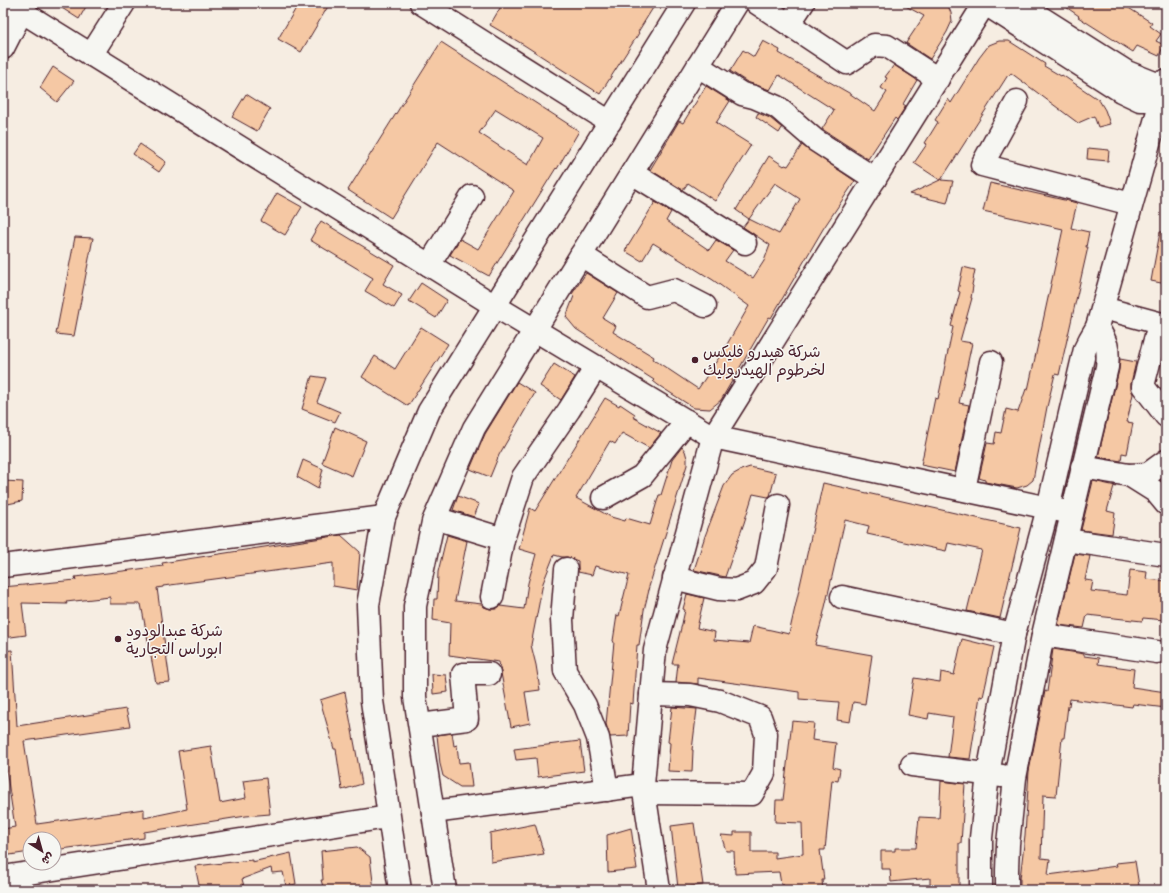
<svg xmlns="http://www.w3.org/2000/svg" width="1169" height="893" viewBox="0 0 1169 893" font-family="'Indie Flower','Playpen Sans Arabic',sans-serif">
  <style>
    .building { fill: #f5c8a4; stroke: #4a1f2b; fill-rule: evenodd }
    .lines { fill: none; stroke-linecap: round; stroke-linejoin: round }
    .minor-casing { stroke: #4a1f2b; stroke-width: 25 }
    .minor { stroke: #f6f6f2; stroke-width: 22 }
    .poi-dot { fill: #4a1f2b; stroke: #f6f6f2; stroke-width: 1.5 }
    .labels { text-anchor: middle; stroke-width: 3; stroke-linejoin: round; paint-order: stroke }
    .poi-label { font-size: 16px; fill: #4a1f2b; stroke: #f6f6f2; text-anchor: start }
  </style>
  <rect width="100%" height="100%" fill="#f6ede2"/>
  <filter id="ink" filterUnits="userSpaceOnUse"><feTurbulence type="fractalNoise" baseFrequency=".025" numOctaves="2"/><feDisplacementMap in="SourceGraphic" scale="8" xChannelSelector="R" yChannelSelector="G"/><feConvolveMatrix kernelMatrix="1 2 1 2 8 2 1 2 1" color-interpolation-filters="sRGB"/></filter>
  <g filter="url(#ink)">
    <g class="building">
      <polygon points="54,3 88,3 79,19"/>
      <polygon points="299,3 330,3 301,52 278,39"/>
      <polygon points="503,3 656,3 638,32 639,33 600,94 524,45 490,25"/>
      <polygon points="900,3 947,3 951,13 952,21 947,32 930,59 906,43 924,16"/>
      <polygon points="1060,3 1121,3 1152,23 1150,26 1161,34 1156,41 1164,45 1159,56 1137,46 1133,52 1078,17 1079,16"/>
      <polygon points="763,41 780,50 779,53 849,93 875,111 887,92 881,88 887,78 885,77 894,65 917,80 903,104 906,106 897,120 895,118 868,159 822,129 834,110 779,75 770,90 747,82 730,71 743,50 754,57"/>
      <polygon points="999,41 1009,41 1045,64 1044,66 1061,76 1062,75 1099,100 1105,110 1110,124 1098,127 1094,116 1078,123 1011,73 1009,76 1008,75 941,180 953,181 947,203 910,194 940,180 914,163 927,144 925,143 938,122 935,120 948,99 951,103 979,58 989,45"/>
      <path d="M441,42L579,131L557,169L556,168L489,276L450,255L460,239L478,249L514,191L438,142L391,218L348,190ZM496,109L543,138L528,165L479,133Z"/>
      <polygon points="53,67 74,81 57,102 40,88"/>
      <polygon points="706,86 730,101 716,123 751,145 715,201 688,183 683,190 650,170 679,121 683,123"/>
      <polygon points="246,94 270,109 257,131 232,117"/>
      <polygon points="758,113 770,118 782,128 779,133 756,117"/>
      <polygon points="140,144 166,162 159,172 133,154"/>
      <path d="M802,145L855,181L823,229L771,318L769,317L721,400L710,409L694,408L658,385L653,381L654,380L596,343V342L576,329L566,317L574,296L572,294L586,273L618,293L603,318L616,326L613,332L654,357L653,359L698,389L722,353L749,306L713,280L653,243L642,261L625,251L655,202L671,212L666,221L709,250L716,240L733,250L725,261L753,278L764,261L770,245L743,227L749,219L736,210L769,156L784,166L785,165L788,166ZM775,183L800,199L779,234L749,219Z"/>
      <polygon points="1088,148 1109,150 1108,161 1087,159"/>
      <polygon points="990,183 1077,203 1071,228 1089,232 1086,247 1088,247 1059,375 1055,374 1047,407 1033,480 1027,485 1017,488 985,482 985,480 979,478 987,443 994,444 996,432 1001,433 1006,409 1018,412 1026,389 1028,390 1063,229 983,211"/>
      <polygon points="277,193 302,207 285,235 261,221"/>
      <polygon points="321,221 394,265 383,284 402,295 394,308 365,291 373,278 310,240"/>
      <polygon points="1160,232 1166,232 1166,284 1151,281"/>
      <polygon points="75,237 93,238 74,336 56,334"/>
      <polygon points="963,267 975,270 972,285 973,286 971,298 972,298 960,341 972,343 959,403 969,405 955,472 921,465 935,398 938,399 953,327 951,326 960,292 958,291"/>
      <polygon points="421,283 447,300 436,318 409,301"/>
      <polygon points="421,327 448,344 408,406 362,377 375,356 395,369"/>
      <polygon points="1120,359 1136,362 1131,383 1131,389 1133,394 1127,422 1133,423 1127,454 1122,453 1121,461 1098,457 1119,370"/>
      <polygon points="554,364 575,377 561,400 540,386"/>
      <polygon points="312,376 326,378 317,402 340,412 335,422 302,409"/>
      <polygon points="517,382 535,393 499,455 490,477 470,469 485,434"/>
      <polygon points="605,398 619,406 620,404 635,414 633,417 661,433 649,448 622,433 615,444 610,441 576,498 611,517 625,521 626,518 650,525 659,495 661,495 672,460 682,447 685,451 687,458 687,465 648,590 649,590 644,610 639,645 637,645 633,704 630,703 628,736 610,737 606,724 614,642 613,641 617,615 619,616 629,575 595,566 592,575 578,572 578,561 567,557 562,557 554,555 543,583 531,645 536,665 540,690 525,692 530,723 511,727 499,662 449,655 450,623 433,620 434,599 437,599 438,572 447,535 467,541 455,601 482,604 484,607 490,609 496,609 500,606 524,609 528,583 536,554 519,549 530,508 535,511"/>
      <polygon points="335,427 366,441 352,476 322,463"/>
      <polygon points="303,460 323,469 318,489 297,477"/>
      <polygon points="750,467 776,473 770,496 768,497 753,494 744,523 725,577 694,570 705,536 724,486 732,475 741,470"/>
      <polygon points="3,481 23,482 22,501 3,505"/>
      <polygon points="1093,481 1116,486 1116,487 1114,486 1107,511 1115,513 1112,534 1081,530"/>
      <polygon points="823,483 1021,528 1000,618 967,611 982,550 948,543 946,551 867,534 869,526 845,520 823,616 815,645 872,655 865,704 853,702 850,722 837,720 839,702 799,699 799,692 698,678 698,684 676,682 678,664 672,664 682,624 685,610 683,609 687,594 704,598 697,628 715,632 714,640 749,643 753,626 789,634"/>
      <polygon points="458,496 479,504 474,517 453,510"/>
      <polygon points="341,535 360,552 357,590 333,586 333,563 163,586 163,587 157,588 170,682 156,683 141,604 110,604 110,597 66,602 67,604 22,603 26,635 3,638 3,587 76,580 75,577 163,566 162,563"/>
      <polygon points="1075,554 1090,556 1085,580 1093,581 1091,591 1127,595 1130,570 1147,572 1146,579 1166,581 1165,620 1143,618 1142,621 1087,615 1084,628 1058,625"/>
      <polygon points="962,639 994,647 983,697 980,696 970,759 948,757 953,717 929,713 928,719 908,715 914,678 940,682 941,672 954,675"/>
      <polygon points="1053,649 1084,654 1084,656 1099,658 1098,664 1134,669 1132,687 1166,692 1166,708 1133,704 1132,707 1070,699 1069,706 1068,706 1064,738 1062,738 1056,796 1043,795 1041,858 1050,859 1048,875 1117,866 1116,863 1135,861 1139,886 1113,890 1020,890 1020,879 1025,835 1029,771 1045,691 1047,692"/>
      <polygon points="12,650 17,726 126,709 130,726 24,741 37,824 144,809 144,818 187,809 178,751 211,746 220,803 246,798 243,781 266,778 270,814 246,816 144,832 144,838 54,850 54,839 30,839 30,852 3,856 3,829 15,827 3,749 3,651"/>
      <polygon points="432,674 446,675 448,692 433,694"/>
      <polygon points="345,692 362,784 342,790 336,749 334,749 320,700"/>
      <polygon points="672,707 697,709 692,750 693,750 692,772 668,771 670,743 668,742"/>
      <polygon points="792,721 814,723 812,740 836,743 833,767 840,769 838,781 832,780 825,850 820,850 824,880 822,880 823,890 784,890 783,884 781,884 779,872 735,874 734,851 726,851 721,835 734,836 734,832 751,832 751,852 775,852 775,858 803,854 802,823 775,822 776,800 783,800"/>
      <polygon points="452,733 454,746 457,745 459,763 469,762 472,787 460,787 443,776 440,764 437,735"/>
      <polygon points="580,741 584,771 538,777 536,758 516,760 514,749"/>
      <polygon points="941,781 965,784 961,843 959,843 959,890 930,890 930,878 891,882 890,869 881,869 881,851 895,851 895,848 916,848 919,817 939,818"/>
      <polygon points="694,823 703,885 678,888 671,826"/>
      <polygon points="535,824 544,854 491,862 490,833"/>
      <polygon points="631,828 637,869 608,872 607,835"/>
      <polygon points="357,847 370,857 374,890 324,890 321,880 323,880 321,851"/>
      <polygon points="291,853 296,884 286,886 283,872 272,873 271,868 242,879 245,890 200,890 195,866 252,860 252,862"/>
    </g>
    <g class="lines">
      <g class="minor-casing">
        <g id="minor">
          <polyline points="8,3 495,306 713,437 1072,513"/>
          <polyline points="421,3 610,122"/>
          <polyline points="757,3 847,63 874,45 887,46 938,79"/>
          <polyline points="984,3 1121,91 1140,100 1161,100"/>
          <polyline points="1018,3 1127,72 1152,82 1165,84 1166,80"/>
          <polyline points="789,24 803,3"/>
          <polyline points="3,48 26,3"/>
          <polyline points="91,55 124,3"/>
          <polyline points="698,66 742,94 754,97 777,107 815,140 875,179"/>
          <polyline points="1017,101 982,165 1131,204"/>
          <polyline points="632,173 745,243"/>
          <polyline points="581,255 647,297 674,290 705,306"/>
          <polyline points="429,265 472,196"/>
          <polyline points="1103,308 1166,325"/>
          <polyline points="1159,324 1143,386 1166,416"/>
          <polyline points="1082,467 1129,475 1148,474 1166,461"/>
          <polyline points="1129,475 1156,492 1166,504"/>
          <polyline points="964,489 991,362"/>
          <polyline points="603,498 642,476 687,421"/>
          <polyline points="435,518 503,539"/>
          <polyline points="1066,540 1166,555"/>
          <polyline points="3,566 384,517"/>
          <polyline points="566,569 562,620 565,671 585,705 598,738 607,790"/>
          <polyline points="674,578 719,589 736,590 754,583 766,568 778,505"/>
          <polyline points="492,597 503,539 523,477 569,410 596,367"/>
          <polyline points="842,597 1014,634"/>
          <polyline points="1043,635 1157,652"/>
          <polyline points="420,725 467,719 463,674 489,674"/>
          <polyline points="912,765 1002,776"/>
          <polyline points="644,793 752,794 764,773 766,734 760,717 720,701 690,695 651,694"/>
          <polyline points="433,812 643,785"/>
          <polyline points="3,877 388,817"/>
          <polyline points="400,890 372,701 368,605 384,517 429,411 684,3"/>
          <polyline points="445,890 415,697 415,606 433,522 474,428 737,3"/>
          <polyline points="659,890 643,785 655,650 713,437 985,3"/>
          <polyline points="981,890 981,838 988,774 1014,634 1048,508 1085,349 1090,339 1097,327 1166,83"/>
          <path d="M1007,890V870L1008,844L1015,778L1043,635L1107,367C1109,348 1107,342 1097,327"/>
        </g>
      </g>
      <use href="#minor" class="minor"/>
    </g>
  </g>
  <g class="poi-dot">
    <circle cx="695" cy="360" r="4"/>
    <circle cx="118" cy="639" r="4"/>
  </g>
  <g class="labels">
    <g class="poi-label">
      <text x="703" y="357">شركة هيدرو فليكس<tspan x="703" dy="18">لخرطوم الهيدروليك</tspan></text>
      <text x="126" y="636">شركة عبدالودود<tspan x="126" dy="18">ابوراس التجارية</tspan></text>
    </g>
  </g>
  <rect width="1169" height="893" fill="none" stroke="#f6f6f2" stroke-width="16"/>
  <rect x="8" y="8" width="1153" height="877" fill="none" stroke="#4a1f2b" stroke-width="1.5" filter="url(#ink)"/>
  <g transform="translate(42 851) rotate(143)"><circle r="19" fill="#f6f6f2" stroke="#b1a0a2"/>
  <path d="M0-3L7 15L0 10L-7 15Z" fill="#4a1f2b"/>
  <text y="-6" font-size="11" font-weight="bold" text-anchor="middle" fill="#4a1f2b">ش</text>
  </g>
</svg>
